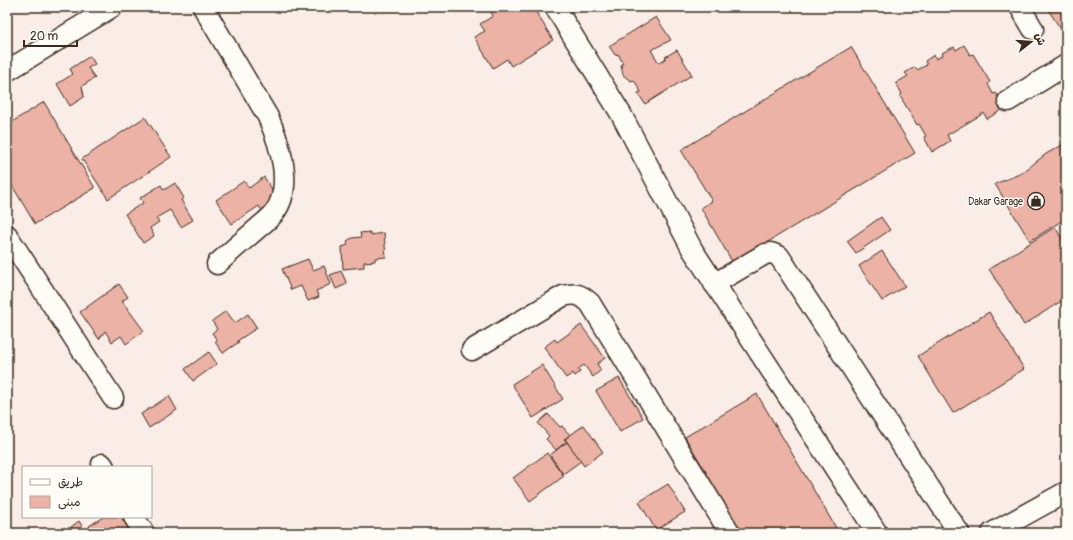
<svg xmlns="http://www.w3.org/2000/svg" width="1073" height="540" viewBox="0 0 1073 540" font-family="Pangolin,'Playpen Sans Arabic',sans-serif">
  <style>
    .building { fill: #ecb2a6; stroke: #3b2a1e }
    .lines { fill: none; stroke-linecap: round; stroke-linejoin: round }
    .minor-casing { stroke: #3b2a1e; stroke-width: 23 }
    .minor { stroke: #fdfcf7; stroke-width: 20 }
    .labels { text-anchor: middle; stroke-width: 3; stroke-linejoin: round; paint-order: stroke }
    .poi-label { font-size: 10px; fill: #3b2a1e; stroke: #fdfcf7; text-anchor: end }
  </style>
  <rect width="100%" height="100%" fill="#faede7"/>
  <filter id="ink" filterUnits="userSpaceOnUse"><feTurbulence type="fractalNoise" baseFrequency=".025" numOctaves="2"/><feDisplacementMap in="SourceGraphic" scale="8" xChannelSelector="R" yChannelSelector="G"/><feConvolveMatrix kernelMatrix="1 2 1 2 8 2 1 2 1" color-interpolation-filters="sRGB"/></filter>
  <g filter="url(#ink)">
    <g class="building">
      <polygon points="498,7 533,7 553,40 511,66 507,59 493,68 474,37 485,31 480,24 493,16 491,12"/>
      <polygon points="1048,7 1066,7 1066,37 1047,8"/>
      <polygon points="656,17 671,40 651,50 659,63 666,58 665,57 677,50 692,75 645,104 638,93 641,92 634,80 631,81 623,75 621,64 623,63 618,54 615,55 609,46"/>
      <polygon points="964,45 970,55 973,54 990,82 988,84 993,94 996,93 1005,108 987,119 984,113 947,135 950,141 932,152 924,137 926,136 919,124 917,125 900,96 902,94 896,83 908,76 905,73 915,67 917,70 927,65 925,61 934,55 936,59 943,55 942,53 954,47 956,50"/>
      <polygon points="851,47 915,153 733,263 701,208 712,201 681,150"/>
      <polygon points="90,56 95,64 88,68 95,78 82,86 84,97 70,106 57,84 73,74 70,69"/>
      <polygon points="44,102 95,188 35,224 7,177 7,125"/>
      <polygon points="145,117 171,157 108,199 82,159"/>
      <polygon points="1066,143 1066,218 1030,241 995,184 1022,173 1046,154"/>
      <polygon points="264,177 279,200 262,211 259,206 232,224 216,200 244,181 249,188"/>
      <polygon points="175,183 184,198 181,200 193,220 181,227 170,210 156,218 159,222 150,228 154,236 143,243 125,214 143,203 140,198 161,185 164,190"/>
      <polygon points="881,217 890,230 856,253 847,241"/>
      <polygon points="1055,227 1066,245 1066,298 1024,325 989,269"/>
      <polygon points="370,232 370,235 384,233 386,257 375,258 375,261 364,262 364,267 343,269 342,247 348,245 347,241 352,238 361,237 360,233"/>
      <polygon points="882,251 905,286 882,301 859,266"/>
      <polygon points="308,259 313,270 324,266 331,284 316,291 319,297 308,301 301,286 291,290 282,269"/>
      <polygon points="341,271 347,284 336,289 330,275"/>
      <polygon points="119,284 128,297 122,301 144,331 126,344 121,336 112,342 105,331 99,339 80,312"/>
      <polygon points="226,311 235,323 248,314 257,328 237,341 239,342 223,353 215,342 217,340 212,333 217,329 212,321"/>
      <polygon points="989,312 1024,369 953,413 918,356"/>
      <polygon points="581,325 605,358 597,364 601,370 593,377 584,365 578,369 580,372 575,376 573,373 566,378 544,347 555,339 557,342"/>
      <polygon points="209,352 217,364 193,381 185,369"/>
      <polygon points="542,365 563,399 533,418 512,384"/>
      <polygon points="619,378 643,418 620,432 596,391"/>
      <polygon points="757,394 839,533 742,533 685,437"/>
      <polygon points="169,396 177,410 149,428 141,414"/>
      <polygon points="548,414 560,427 562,426 570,435 564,439 567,441 556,450 546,439 549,436 538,423"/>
      <polygon points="584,425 603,452 584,466 565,439"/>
      <polygon points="567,442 581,461 563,474 550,455"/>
      <polygon points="547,453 564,476 530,501 513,478"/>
      <polygon points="668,484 685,512 656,530 639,502"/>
      <polygon points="103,517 121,517 131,533 93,533 89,526"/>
      <polygon points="79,521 85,531 82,533 75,533 71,527"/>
      <polygon points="715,526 720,533 705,533"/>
    </g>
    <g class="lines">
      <g class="minor-casing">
        <g id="minor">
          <path d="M203,7L268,117C280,144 294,187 274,213C270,219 263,223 258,228C244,240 230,252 217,264"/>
          <polyline points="555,7 621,114 692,249 877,533"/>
          <polyline points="1020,7 1033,29"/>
          <polyline points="7,71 112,7"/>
          <polyline points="1008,101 1066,65"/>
          <polyline points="7,235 113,398"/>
          <polyline points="714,284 765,254 771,253 779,256 959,533"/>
          <path d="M472,350L563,296C576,293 580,294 590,303L730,533"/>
          <polyline points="102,464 104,467"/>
          <polyline points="134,517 144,533"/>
          <polyline points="992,533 1066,492"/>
        </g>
      </g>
      <use href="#minor" class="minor"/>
    </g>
  </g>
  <defs>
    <g id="shop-ring" transform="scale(0.9)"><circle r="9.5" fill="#fdfcf7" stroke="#3b2a1e" stroke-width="1.5"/><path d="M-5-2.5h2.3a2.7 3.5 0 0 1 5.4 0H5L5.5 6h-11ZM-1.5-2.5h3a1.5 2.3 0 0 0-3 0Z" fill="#3b2a1e"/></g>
  </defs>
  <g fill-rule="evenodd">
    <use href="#shop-ring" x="1036" y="201"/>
  </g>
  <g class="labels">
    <g class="poi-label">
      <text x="1023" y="205">Dakar Garage</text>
    </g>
  </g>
  <rect width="1073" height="540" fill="none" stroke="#fdfcf7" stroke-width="24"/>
  <rect x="12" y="12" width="1049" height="516" fill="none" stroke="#3b2a1e" stroke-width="1.5" filter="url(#ink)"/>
  <rect x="22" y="466" width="130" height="52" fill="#fdfcf7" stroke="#afa8a0"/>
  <rect x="30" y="479" width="20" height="6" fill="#fdfcf7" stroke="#afa8a0"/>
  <text x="58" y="486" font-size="12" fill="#3b2a1e">طريق</text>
  <rect x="30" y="496" width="20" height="12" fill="#ecb2a6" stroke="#afa8a0"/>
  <text x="58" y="506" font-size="12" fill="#3b2a1e">مبنى</text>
  <g transform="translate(1031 42) rotate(73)" stroke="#fdfcf7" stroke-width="3" paint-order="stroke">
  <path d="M0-3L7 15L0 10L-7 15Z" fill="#3b2a1e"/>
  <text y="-6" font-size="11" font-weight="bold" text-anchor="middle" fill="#3b2a1e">ش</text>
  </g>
  <path d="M24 40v6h53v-6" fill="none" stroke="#3b2a1e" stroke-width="2"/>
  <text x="30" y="40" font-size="12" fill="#3b2a1e" stroke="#fdfcf7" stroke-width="3" paint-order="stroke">20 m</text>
</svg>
